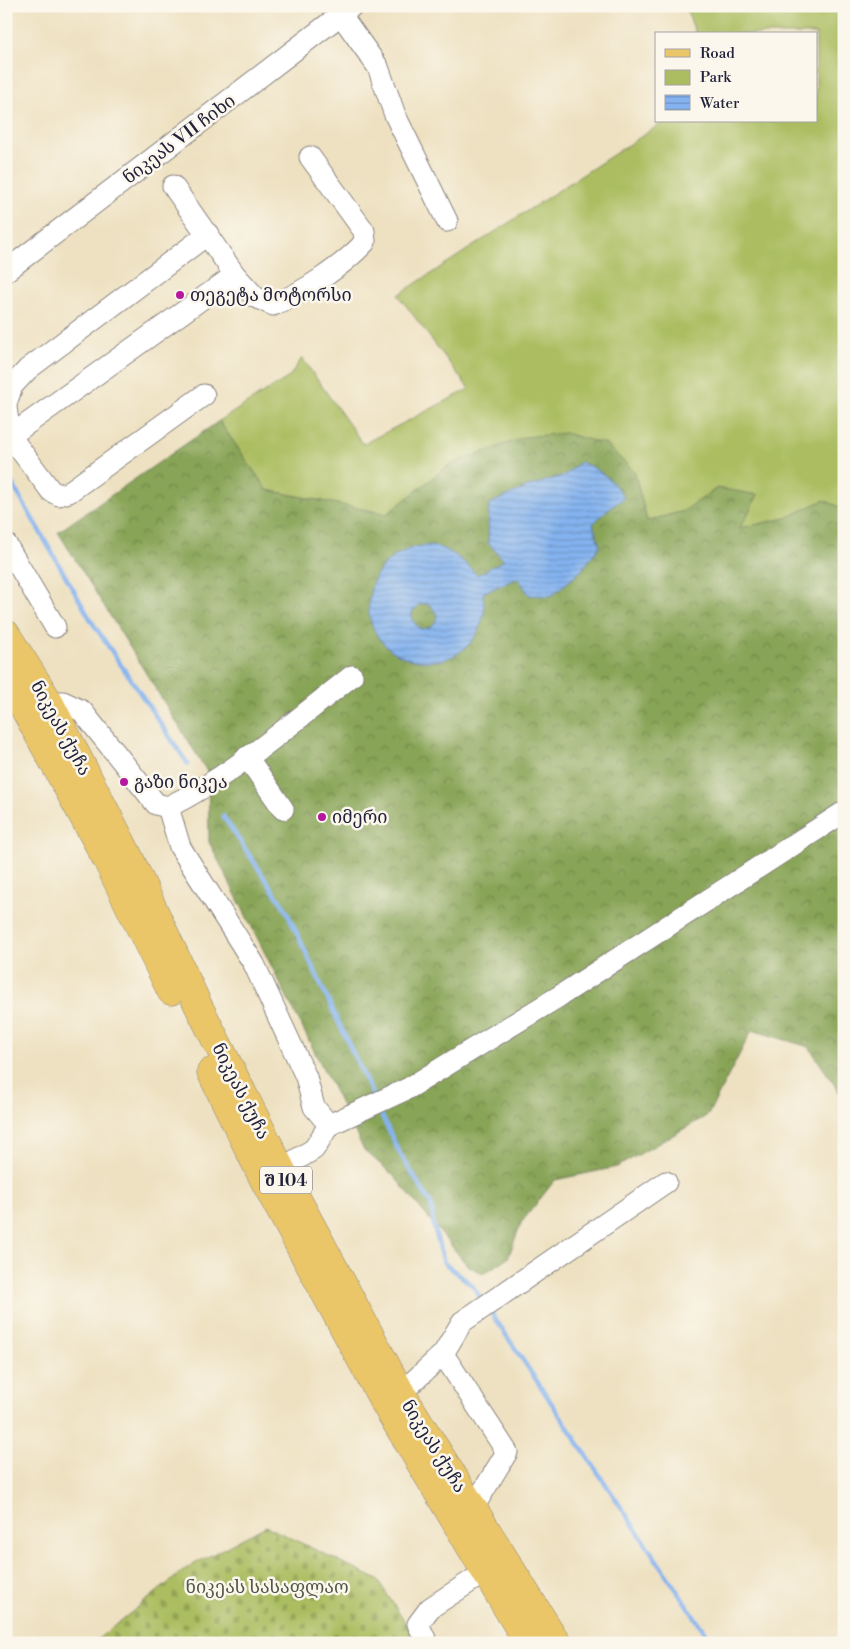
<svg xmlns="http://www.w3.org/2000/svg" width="850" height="1649" viewBox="0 0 850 1649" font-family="'Libre Bodoni','Noto Serif Georgian',serif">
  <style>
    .green { fill: #abbd60; stroke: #66704e }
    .forest { fill: url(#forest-crowns); stroke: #556348 }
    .cemetery { fill: url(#cemetery-stones); stroke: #66704e }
    .water { fill: url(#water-rules); stroke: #536a95; fill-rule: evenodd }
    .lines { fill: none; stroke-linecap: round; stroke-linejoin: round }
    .stream { stroke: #84b3ef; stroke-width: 4.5 }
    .minor-casing { stroke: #88827e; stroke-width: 23 }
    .major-casing { stroke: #88827e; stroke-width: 29 }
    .minor { stroke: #fff; stroke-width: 21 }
    .major { stroke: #eac669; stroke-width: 28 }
    .poi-dot { fill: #b5179e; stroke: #fbf7ec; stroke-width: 2 }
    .labels { text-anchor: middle; stroke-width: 5; stroke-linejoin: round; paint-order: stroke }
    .shield { fill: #fbf7ec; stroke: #636270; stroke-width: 1 }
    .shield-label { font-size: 16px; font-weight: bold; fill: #22223b }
    .street-label { font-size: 18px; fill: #22223b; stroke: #fbf7ec }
    .poi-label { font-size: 18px; fill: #22223b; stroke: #fbf7ec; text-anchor: start }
    .park-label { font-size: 18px; fill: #525848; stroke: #fbf7ec }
  </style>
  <defs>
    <pattern id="forest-crowns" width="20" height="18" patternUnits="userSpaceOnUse" patternTransform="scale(1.25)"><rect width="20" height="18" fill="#88a456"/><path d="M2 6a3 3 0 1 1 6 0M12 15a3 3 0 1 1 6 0" fill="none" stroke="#6f8548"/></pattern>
    <pattern id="cemetery-stones" width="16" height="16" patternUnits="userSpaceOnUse" patternTransform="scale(1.25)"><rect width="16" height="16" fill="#abbd60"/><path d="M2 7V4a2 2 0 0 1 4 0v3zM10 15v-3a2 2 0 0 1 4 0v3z" fill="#93a254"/></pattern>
    <pattern id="water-rules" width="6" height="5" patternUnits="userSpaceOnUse" patternTransform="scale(1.25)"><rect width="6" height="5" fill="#84b3ef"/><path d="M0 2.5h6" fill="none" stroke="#6c91c3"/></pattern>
  </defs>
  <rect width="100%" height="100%" fill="#fbf7ec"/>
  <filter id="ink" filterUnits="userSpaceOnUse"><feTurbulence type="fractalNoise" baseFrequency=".02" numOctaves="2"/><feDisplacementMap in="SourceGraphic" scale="10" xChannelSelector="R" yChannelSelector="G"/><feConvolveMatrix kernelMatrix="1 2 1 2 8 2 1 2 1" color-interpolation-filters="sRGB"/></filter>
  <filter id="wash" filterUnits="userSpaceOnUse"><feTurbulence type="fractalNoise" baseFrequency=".0096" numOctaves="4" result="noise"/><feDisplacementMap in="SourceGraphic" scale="20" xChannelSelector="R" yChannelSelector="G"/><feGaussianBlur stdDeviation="1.12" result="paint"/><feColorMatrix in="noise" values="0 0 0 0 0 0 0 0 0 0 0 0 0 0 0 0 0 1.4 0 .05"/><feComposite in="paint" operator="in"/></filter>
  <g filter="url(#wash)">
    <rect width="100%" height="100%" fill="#eee1c1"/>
    <polygon class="green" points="685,6 844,6 844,509 824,501 786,518 740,529 717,488 684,511 647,521 634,471 449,465 387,514 267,490 219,421 289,377 302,358 363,444 469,389 398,295 665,121 816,121 816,34 696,34"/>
    <polygon class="forest" points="219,421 267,490 387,514 449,465 525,437 565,433 605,444 634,471 647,521 684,511 717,488 758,495 740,528 786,518 824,500 844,509 844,1099 809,1047 752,1030 708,1115 617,1167 555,1180 521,1223 508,1258 483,1274 467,1265 393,1175 364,1150 209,842 208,773 58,532"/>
    <polygon class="cemetery" points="266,1526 378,1580 418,1643 93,1643 187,1568"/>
    <path class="water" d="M580,462C600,469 614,481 624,498L606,511L593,524L600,546L580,572L551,596L529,595L518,578L483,593C483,599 485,606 484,612C471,692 351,668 371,589C376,568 392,555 412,548C440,539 460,557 477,575L504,560L488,543L489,504L530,486L565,475ZM420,604H429L437,614C437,624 430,629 420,629L412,620V612Z"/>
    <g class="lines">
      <g class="stream">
        <polyline points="6,473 92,622 188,764"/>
        <polyline points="223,816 285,908 374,1098"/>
        <polyline points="378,1108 399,1152 431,1204 434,1227 444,1263 472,1285 482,1300"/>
        <polyline points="490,1311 712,1643"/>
      </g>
    </g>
  </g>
  <g filter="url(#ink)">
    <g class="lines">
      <g class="minor-casing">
        <g id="minor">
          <polyline points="341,15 378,67 395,115 447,221"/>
          <polyline points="173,186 235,275"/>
          <polyline points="6,271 352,6"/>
          <polyline points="6,404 12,386 28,369 208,234"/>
          <polyline points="6,407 10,436 51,491 59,495 69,492 204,395"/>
          <path d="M6,439L235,275L255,297L273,305C303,293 343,266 365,242L364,231L310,157"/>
          <polyline points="6,544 55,627"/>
          <path d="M49,702H63L82,711L156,804L168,807C235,774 293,722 352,676"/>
          <polyline points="247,757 283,809"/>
          <polyline points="168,807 180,847 254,964 306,1077 314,1107 329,1125"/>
          <polyline points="281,1169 314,1149 329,1125 409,1088 558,997 844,812"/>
          <polyline points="443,1354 507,1452 473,1508"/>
          <polyline points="401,1393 443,1354 462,1322 666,1182"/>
          <polyline points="427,1643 418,1624 430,1608 485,1572"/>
        </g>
      </g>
      <g class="major-casing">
        <g id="major">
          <polyline points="6,634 49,702 127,853 198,1005 281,1169 401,1393 557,1643"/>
          <polyline points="6,675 107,860 171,991"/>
          <polyline points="211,1072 265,1182 384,1402 528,1643"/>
        </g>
      </g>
      <use href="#minor" class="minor"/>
      <use href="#major" class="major"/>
    </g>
  </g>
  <g class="poi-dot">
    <circle cx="180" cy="295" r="5"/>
    <circle cx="124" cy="782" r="5"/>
    <circle cx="322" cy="817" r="5"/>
  </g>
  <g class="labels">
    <rect class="shield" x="260" y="1166.5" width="52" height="27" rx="4"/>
    <g class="shield-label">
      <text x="286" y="1186">შ 104</text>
    </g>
    <g class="street-label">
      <text transform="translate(179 139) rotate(-37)" y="6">ნიკეას VII ჩიხი</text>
      <text transform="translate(61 728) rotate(61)" y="6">ნიკეას ქუჩა</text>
      <text transform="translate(241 1091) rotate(63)" y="6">ნიკეას ქუჩა</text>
      <text transform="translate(434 1446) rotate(58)" y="6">ნიკეას ქუჩა</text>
    </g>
    <g class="poi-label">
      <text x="190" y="301">თეგეტა მოტორსი</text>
      <text x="134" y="788">გაზი ნიკეა</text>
      <text x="332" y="823">იმერი</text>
    </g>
    <g class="park-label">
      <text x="267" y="1593">ნიკეას სასაფლაო</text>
    </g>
  </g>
  <rect width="850" height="1649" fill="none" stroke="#fbf7ec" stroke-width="25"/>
  <rect x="655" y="32" width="162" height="90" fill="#fbf7ec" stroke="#a4a2a5"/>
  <rect x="665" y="49" width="25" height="8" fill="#eac669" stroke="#a4a2a5"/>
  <text x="700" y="58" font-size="15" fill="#22223b">Road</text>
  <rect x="665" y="70" width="25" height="15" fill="#abbd60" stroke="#a4a2a5"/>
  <text x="700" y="82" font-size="15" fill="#22223b">Park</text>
  <rect x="665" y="95" width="25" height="15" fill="url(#water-rules)" stroke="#a4a2a5"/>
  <text x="700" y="108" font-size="15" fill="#22223b">Water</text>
</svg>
